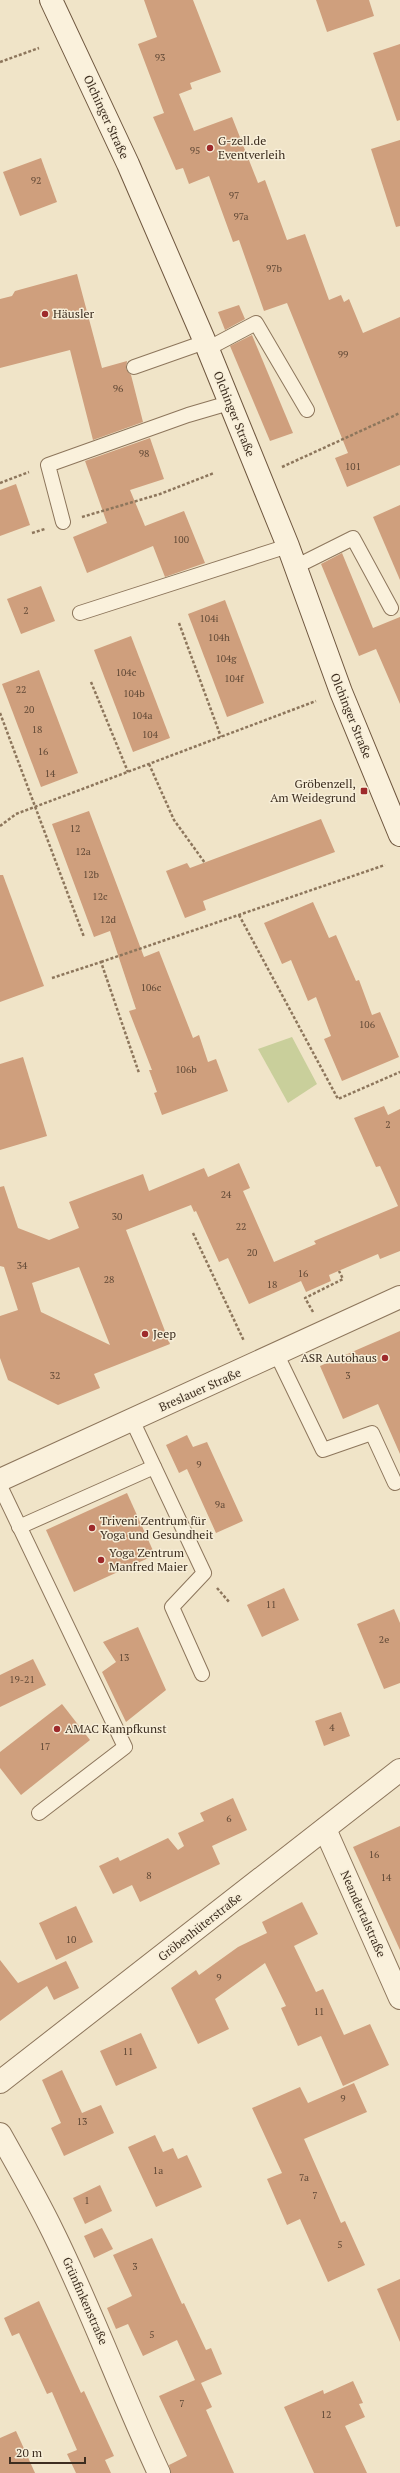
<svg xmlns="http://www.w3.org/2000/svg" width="400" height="2473" viewBox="0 0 400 2473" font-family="'PT Serif',serif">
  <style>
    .green { fill: #c9cf9b }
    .building { fill: #cf9f7d; fill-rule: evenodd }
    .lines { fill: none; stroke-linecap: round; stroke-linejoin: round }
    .lane-casing { stroke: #8d765c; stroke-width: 16 }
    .street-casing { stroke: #8d765c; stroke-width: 24 }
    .secondary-casing { stroke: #6f573f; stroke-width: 24 }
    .path { stroke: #8d765c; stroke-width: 2.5; stroke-dasharray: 3 2; stroke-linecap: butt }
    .lane { stroke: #faf1dc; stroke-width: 14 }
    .street { stroke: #faf1dc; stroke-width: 22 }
    .secondary { stroke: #faf1dc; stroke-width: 22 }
    .poi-dot { fill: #9e2a2b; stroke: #f7eed8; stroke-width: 1.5 }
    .labels { text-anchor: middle; stroke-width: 3; stroke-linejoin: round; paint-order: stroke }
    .number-label { font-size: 10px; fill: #624a37 }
    .street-label { font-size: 12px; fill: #3d2e20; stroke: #f7eed8 }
    .poi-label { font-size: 12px; fill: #3d2e20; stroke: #f7eed8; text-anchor: start }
  </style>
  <rect width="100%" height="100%" fill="#f0e4c8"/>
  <polygon class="green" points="292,1037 317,1084 288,1103 258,1049"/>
  <g class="building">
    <polygon points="144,0 193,0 221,72 190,83 192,89 179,94 194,131 232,117 258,183 265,180 287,240 305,234 329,300 341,295 344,302 349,299 363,333 400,317 400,465 347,487 335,458 348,453 287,303 264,311 239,240 233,242 209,176 189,184 183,168 176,170 153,117 164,113 138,44 157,37"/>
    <polygon points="316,0 369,0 374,16 327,32"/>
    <polygon points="400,44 400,120 397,121 373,53"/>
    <polygon points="400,140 400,226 396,227 371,149"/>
    <polygon points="41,158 57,202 20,216 3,172"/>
    <polygon points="77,274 102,368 127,361 126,369 131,375 143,422 93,440 70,350 0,368 0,299 12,296 15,291"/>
    <polygon points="239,305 245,319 225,330 218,312"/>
    <polygon points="252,335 293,433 270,441 230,346"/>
    <polygon points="150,438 164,479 130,490 145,526 184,511 205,563 165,577 153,546 87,573 73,537 107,523 85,461"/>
    <polygon points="16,484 30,525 0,536 0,490"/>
    <polygon points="400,505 400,580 373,517"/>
    <polygon points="342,553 373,628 400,617 400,704 376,649 359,656 321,564"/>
    <polygon points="41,586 55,621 21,634 7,599"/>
    <polygon points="225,600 264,703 227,717 188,614"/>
    <polygon points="131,636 170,738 133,752 94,650"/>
    <polygon points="39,670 78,773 41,787 2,684"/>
    <polygon points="89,811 144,957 159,951 193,1038 199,1035 208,1062 216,1059 228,1091 162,1115 154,1093 157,1092 149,1070 152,1070 129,1011 136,1009 110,931 94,937 52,824"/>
    <polygon points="321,819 335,852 203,901 206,910 185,918 166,871 187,863 190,868"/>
    <polygon points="0,875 3,875 44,986 0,1002"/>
    <polygon points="313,902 329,938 336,935 356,981 359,980 372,1015 380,1012 399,1057 342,1081 324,1039 331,1036 316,997 308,1001 291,960 282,964 264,923"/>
    <polygon points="23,1057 47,1136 0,1150 0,1064"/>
    <path d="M384,1106L388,1115L400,1109V1251L380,1259L378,1254L329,1275L331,1281L306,1292L301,1281L249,1304L228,1258L219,1262L196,1211L194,1212L191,1205L126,1230L170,1344L94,1374L100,1388L58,1405L8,1380L0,1358V1316L18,1310L4,1267L0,1266V1187L4,1186L18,1228L49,1240L79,1228L69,1202L143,1174L149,1191L204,1168L208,1177L239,1163L250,1188L243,1191L274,1262L316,1244L314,1241L398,1206L380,1166L376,1167L354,1118ZM79,1267L110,1345L41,1312L32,1283Z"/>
    <polygon points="400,1331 400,1454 378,1404 343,1419 320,1366"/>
    <polygon points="187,1435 193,1447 207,1442 243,1521 216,1533 187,1469 179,1473 166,1445"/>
    <polygon points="127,1493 155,1555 74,1592 46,1530"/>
    <polygon points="284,1588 299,1620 262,1637 247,1605"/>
    <polygon points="394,1609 400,1623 400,1683 384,1689 357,1624"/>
    <polygon points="138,1627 166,1690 126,1722 102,1672 116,1662 103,1642"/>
    <polygon points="33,1659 46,1685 0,1707 0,1675"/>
    <polygon points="62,1704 90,1740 21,1795 0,1768 0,1752"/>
    <polygon points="341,1712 350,1736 324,1746 315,1721"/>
    <polygon points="233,1798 247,1830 212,1846 220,1864 140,1902 132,1885 113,1894 99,1866 118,1857 120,1861 168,1838 178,1850 184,1846 178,1833 204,1821 200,1813"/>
    <polygon points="400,1826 400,1950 353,1847"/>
    <polygon points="302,1902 318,1934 294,1946 316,1992 323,1989 344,2035 370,2024 389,2065 343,2086 321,2036 298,2046 281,2008 286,2006 265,1963 215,1999 229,2029 198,2044 171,1988 196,1970 199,1975 238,1947 267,1933 262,1922"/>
    <polygon points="76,1906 93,1942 56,1960 39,1923"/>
    <polygon points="0,1960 18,1983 66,1961 79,1988 54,2000 47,1986 0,2021"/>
    <polygon points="141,2033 157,2068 116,2086 100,2051"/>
    <polygon points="62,2070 82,2113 101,2105 114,2133 64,2156 51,2128 61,2123 42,2080"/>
    <polygon points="354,2083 367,2112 304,2139 341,2223 345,2221 365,2265 328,2282 300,2219 287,2225 267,2179 282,2173 252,2108 300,2087 308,2103"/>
    <polygon points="155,2135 163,2152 173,2148 178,2159 187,2155 202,2187 156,2207 128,2147"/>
    <polygon points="100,2185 112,2211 85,2224 73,2198"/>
    <polygon points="102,2228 113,2249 94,2258 84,2236"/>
    <polygon points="152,2238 182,2304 184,2303 206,2350 211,2348 222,2374 201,2383 212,2407 206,2410 234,2473 171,2473 169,2465 187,2456 159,2396 195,2380 177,2340 143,2356 128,2324 116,2329 107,2308 132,2296 113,2255"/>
    <polygon points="400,2279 400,2342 377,2289"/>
    <polygon points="39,2301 81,2393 84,2391 114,2456 105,2460 111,2473 76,2473 67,2454 77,2450 52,2392 47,2394 19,2333 12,2336 4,2318"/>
    <polygon points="353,2381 363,2403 359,2404 365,2417 345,2426 367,2473 314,2473 284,2407 323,2390 324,2394"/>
    <polygon points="16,2431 35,2473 0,2473 0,2438"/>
  </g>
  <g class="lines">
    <g class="lane-casing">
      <g id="lane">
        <polyline points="207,349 256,323 307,410"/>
        <polyline points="134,367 205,342"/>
        <polyline points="63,522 48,465 188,415 229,403"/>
        <polyline points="295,567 353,538 391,608"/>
        <polyline points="80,613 288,546"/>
        <polyline points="277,1355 323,1450 372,1433 395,1483"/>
        <polyline points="132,1420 204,1573 172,1607 202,1674"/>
        <polyline points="0,1486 125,1747 39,1813"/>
        <polyline points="19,1527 154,1467"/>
      </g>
    </g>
    <g class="street-casing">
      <g id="street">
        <polyline points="0,1480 400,1297"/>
        <polyline points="325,1829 400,1998"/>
        <polyline points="0,2082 400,1770"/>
        <path d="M0,2134C18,2166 37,2199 53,2232C92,2311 122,2394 159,2473"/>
      </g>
    </g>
    <g class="secondary-casing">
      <polyline id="secondary" points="51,0 128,164 205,342 288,546 341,692 400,835"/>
    </g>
    <g class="path">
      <polyline points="0,62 39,48"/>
      <polyline points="282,467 400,413"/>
      <polyline points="0,483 29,472"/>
      <polyline points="82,517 160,494 214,473"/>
      <polyline points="32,533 45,529"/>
      <polyline points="179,623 221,737"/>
      <polyline points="91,682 128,772"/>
      <polyline points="0,713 84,937"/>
      <polyline points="149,764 174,820 205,863"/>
      <polyline points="0,826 16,814 316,701"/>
      <polyline points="239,915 338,1099 400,1072"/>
      <polyline points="101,962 385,865"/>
      <polyline points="52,978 101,962 139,1073"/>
      <polyline points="193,1233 244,1341"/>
      <polyline points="313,1312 305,1298 343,1279 339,1271"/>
      <polyline points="217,1588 230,1603"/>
    </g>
    <use href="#lane" class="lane"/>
    <use href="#street" class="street"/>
    <use href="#secondary" class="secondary"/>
  </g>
  <g class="poi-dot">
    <circle cx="210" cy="148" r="4"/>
    <circle cx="45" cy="314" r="4"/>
    <rect x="360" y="787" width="8" height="8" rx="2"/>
    <circle cx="145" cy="1334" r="4"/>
    <circle cx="385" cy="1358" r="4"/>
    <circle cx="92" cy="1528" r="4"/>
    <circle cx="101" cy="1560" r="4"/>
    <circle cx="57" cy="1729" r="4"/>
  </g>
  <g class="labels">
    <g class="number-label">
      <text x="160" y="61">93</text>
      <text x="195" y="154">95</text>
      <text x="36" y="184">92</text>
      <text x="234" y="199">97</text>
      <text x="241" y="220">97a</text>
      <text x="274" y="272">97b</text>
      <text x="343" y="358">99</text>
      <text x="118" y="392">96</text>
      <text x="144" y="457">98</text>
      <text x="353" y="470">101</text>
      <text x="181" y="543">100</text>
      <text x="26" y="614">2</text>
      <text x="209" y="622">104i</text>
      <text x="219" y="641">104h</text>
      <text x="226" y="662">104g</text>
      <text x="126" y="676">104c</text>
      <text x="234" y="682">104f</text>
      <text x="21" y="693">22</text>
      <text x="134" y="697">104b</text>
      <text x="29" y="713">20</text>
      <text x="142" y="719">104a</text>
      <text x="37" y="733">18</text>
      <text x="150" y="738">104</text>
      <text x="43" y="755">16</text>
      <text x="50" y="777">14</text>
      <text x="75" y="832">12</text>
      <text x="83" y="855">12a</text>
      <text x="91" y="878">12b</text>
      <text x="100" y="900">12c</text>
      <text x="108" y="923">12d</text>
      <text x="151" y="991">106c</text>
      <text x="367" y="1028">106</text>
      <text x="186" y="1073">106b</text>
      <text x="388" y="1128">2</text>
      <text x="226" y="1198">24</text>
      <text x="117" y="1220">30</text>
      <text x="241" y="1230">22</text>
      <text x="252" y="1256">20</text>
      <text x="22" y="1269">34</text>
      <text x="303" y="1277">16</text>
      <text x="109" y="1283">28</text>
      <text x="272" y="1288">18</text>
      <text x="55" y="1379">32</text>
      <text x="348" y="1379">3</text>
      <text x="199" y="1468">9</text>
      <text x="220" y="1508">9a</text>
      <text x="271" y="1608">11</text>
      <text x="384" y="1643">2e</text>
      <text x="124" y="1661">13</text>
      <text x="22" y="1683">19-21</text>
      <text x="332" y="1731">4</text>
      <text x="45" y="1750">17</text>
      <text x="229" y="1822">6</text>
      <text x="374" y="1858">16</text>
      <text x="149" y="1879">8</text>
      <text x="386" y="1881">14</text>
      <text x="71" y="1943">10</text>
      <text x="219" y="1981">9</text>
      <text x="319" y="2015">11</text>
      <text x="128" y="2055">11</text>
      <text x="343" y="2102">9</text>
      <text x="82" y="2125">13</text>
      <text x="158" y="2174">1a</text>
      <text x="304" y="2181">7a</text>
      <text x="315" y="2199">7</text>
      <text x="87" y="2204">1</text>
      <text x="340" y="2248">5</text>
      <text x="135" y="2270">3</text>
      <text x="152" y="2338">5</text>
      <text x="182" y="2407">7</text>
      <text x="326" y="2418">12</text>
    </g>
    <g class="street-label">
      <text transform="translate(106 117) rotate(65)" y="4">Olchinger Straße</text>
      <text transform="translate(234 414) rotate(68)" y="4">Olchinger Straße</text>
      <text transform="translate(351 716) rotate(68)" y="4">Olchinger Straße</text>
      <text transform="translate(200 1390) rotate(-24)" y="4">Breslauer Straße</text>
      <text transform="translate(363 1914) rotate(66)" y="4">Neandertalstraße</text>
      <text transform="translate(200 1927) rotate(-38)" y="4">Gröbenhüterstraße</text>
      <text transform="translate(85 2301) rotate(66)" y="4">Grünfinkenstraße</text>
    </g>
    <g class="poi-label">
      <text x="218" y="145">G-zell.de<tspan x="218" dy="14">Eventverleih</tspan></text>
      <text x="53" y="318">Häusler</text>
      <text x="356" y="788" text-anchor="end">Gröbenzell,<tspan x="356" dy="14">Am Weidegrund</tspan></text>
      <text x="153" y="1338">Jeep</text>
      <text x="377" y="1362" text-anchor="end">ASR Autohaus</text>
      <text x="100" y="1525">Triveni Zentrum für<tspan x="100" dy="14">Yoga und Gesundheit</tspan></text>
      <text x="109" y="1557">Yoga Zentrum<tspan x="109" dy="14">Manfred Maier</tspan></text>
      <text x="65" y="1733">AMAC Kampfkunst</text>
    </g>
  </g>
  <path d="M10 2457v6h75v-6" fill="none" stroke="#3d2e20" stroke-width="2"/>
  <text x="16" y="2457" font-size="12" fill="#3d2e20" stroke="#f7eed8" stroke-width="3" paint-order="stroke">20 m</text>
</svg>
